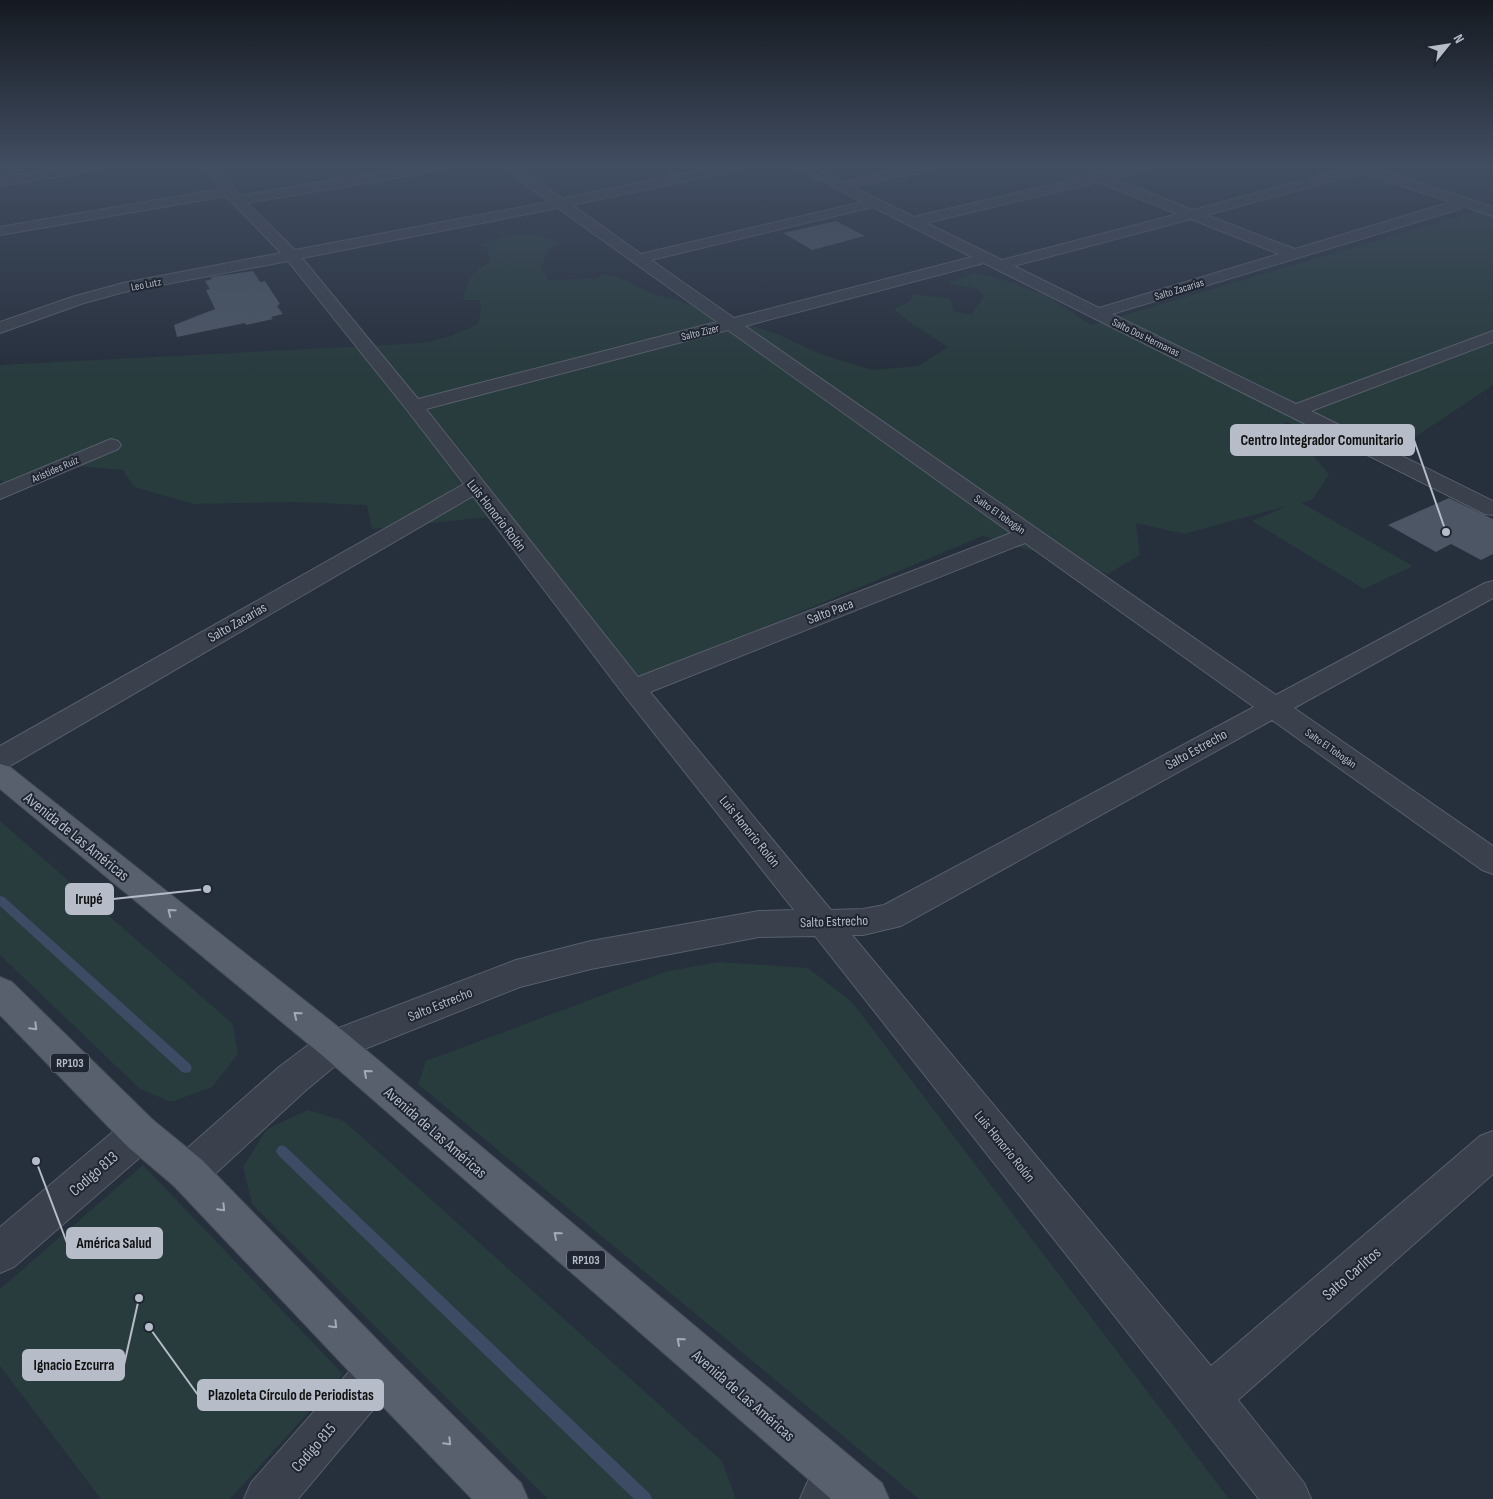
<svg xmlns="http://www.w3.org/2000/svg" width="1493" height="1499" viewBox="0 0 1493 1499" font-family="'Sofia Sans Condensed',sans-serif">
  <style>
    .green { fill: #283b3d }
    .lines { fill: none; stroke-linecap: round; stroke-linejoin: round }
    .stream { fill: #3d4c64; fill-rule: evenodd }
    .building { fill: #4c5665 }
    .minor-casing { stroke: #585f6b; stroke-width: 2 }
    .major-casing { stroke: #434a56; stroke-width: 2 }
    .minor { fill: #3a414d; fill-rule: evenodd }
    .major { fill: #58606d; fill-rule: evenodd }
    .oneway { stroke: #a3aab6 }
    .labels { text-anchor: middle; stroke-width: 4; stroke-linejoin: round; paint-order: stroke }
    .far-street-label { font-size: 11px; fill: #b6bcc8; stroke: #1f2632 }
    .shield { fill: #1f2632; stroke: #898f9b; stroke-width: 1 }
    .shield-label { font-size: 12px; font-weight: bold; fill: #b6bcc8 }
    .street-label { font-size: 14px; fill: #b6bcc8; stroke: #1f2632 }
    .near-street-label { font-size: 16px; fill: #b6bcc8; stroke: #1f2632 }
    .leader { fill: none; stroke: #b6bcc8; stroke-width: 2 }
    .callout-dot { fill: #b6bcc8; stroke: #1f2632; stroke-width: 2 }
    .callout { fill: #b6bcc8; stroke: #b6bcc8; stroke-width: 2 }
    .callout-label { font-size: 15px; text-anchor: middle; font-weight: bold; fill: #111 }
  </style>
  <rect width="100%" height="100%" fill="#262f3c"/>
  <g class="green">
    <path d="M1493,206V385L1384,458L1283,421L1329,474L1313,499L1302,503L1413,566L1364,589L1252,521L1287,506L1184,534L1136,523L1140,555L1108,574L983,536L632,682L490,517L372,529L367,505L294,502L193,504L134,487L123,470L76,466L5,485L0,479V365L422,343L451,336L478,324L481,309L480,300H463C468,278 470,273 490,262L487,248L479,245L514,234H540L559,243L549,251L541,266L548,280L596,279L603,274L619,278L656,295L677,300L780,335L820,354L872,370L918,366L948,347L908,321L894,309L910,301L913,294L950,299L954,311L971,315L984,296L978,289L947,283L976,273L1007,281L1046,295L1091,325Z"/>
    <polygon points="0,821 233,1024 238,1054 212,1087 171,1102 140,1089 0,955"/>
    <polygon points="720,962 808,968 852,1002 1229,1499 919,1499 418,1084 426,1061 667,971"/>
    <polygon points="308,1110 344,1121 722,1461 736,1499 548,1499 252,1204 243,1167 267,1129"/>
    <polygon points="143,1165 343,1374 230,1499 101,1499 0,1366 0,1289"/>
  </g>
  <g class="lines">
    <g class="stream">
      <polygon points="0,896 4,897 190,1064 192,1068 190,1072 186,1073 182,1072 0,906"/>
      <polygon points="282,1145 286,1147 650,1494 652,1499 634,1499 278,1155 276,1151 278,1147"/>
    </g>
  </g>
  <g class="building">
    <polygon points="836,221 865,236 812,250 783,233"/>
    <polygon points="253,271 260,282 265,281 280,304 277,306 283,314 271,317 273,319 246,325 245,323 177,337 174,325 215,309 206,290 210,289 205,281 212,279 211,277"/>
    <polygon points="1449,498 1493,519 1493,554 1481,560 1451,544 1436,552 1388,525"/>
  </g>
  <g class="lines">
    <g class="minor-casing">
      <g id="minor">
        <polygon points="73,166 105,166 99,170 0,186 0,178"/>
        <path d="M203,166H216L240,196L417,166H448L442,170L247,203L295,250L549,202L501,166H516L563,199L718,166H744L738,170L572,205L641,254L862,202L794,166H811L842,182L912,166H937L931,170L853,187L914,217L1089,176L1095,172L1100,173L1129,166H1153L1151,169L1112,178L1193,210L1349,168L1348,166H1368L1493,207V216L1462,206L1460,209L1112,314L1296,404L1493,331V342L1311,411L1493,501V515L1485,514L984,263L745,326L1276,695L1485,583L1493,581V598L1294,708L1493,846V874L1482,870L1272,720L901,926L863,935H852L1211,1366L1480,1136L1493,1131V1174L1238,1400L1304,1483L1311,1499H1259L815,936L759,937L591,969L520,987L347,1056L305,1091L202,1186L188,1192L174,1186L169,1173L174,1160L279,1067L323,1034L516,960L591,941L759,911L794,910L624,695L473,496L10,766L0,769V746L464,484L407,410L288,261L124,292L84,303L0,333V322L72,297L123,283L281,253L226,196L0,235V227L221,189ZM1362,173L1451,202L1295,249L1206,215ZM1098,182L1178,214L1002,260L926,223ZM873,207L972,257L734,318L651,260ZM558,208L717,322L418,399L302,258ZM1191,219L1279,254L1099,308L1014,266ZM728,330L1011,533L638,677L426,409ZM1025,543L1254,707L884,905L863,909L831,910L650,692Z"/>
        <polygon points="111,439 118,441 121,445 118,449 0,499 0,485"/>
        <polygon points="140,1115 153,1120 159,1133 153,1146 14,1267 0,1273 0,1227 127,1120"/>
        <polygon points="378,1349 393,1356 400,1371 393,1386 298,1499 244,1499 251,1483 363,1356"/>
        <polygon points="837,1452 853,1459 860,1475 849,1499 800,1499 807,1483 821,1459"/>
      </g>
    </g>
    <g class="major-casing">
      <g id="major">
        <polygon points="0,764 10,767 347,1034 882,1483 889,1499 831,1499 323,1056 0,789"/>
        <polygon points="0,977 12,982 153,1120 202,1160 393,1356 521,1483 528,1499 472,1499 363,1386 174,1186 127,1146 0,1015"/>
      </g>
    </g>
    <use href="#minor" class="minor"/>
    <use href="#major" class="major"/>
  </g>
  <defs><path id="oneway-chevron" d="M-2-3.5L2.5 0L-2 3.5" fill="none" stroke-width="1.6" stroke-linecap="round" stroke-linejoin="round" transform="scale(1.25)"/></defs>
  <g class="oneway">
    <use href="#oneway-chevron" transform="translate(171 912) rotate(-141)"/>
    <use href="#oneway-chevron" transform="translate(297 1015) rotate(-141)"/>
    <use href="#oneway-chevron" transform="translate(34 1027) rotate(45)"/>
    <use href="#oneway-chevron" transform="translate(367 1073) rotate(-139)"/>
    <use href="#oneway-chevron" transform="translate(222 1208) rotate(46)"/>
    <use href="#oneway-chevron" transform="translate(557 1235) rotate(-139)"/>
    <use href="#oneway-chevron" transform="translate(334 1325) rotate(46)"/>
    <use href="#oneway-chevron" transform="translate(680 1341) rotate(-139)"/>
    <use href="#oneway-chevron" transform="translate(448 1442) rotate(45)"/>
  </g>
  <linearGradient id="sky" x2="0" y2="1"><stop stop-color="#151a21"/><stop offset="0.44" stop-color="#414d61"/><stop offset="1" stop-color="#414d61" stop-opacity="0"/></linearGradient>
  <rect width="1493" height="376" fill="url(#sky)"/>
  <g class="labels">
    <g class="far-street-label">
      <text transform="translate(146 284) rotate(-11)" y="4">Leo Lutz</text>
      <text transform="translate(1179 289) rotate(-17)" y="4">Salto Zacarías</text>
      <text transform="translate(700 332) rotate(-14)" y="4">Salto Zizer</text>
      <text transform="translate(1146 337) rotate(26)" y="4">Salto Dos Hermanas</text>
      <text transform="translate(55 469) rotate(-24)" y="4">Arístides Ruiz</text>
      <text transform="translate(1000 514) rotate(35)" y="4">Salto El Tobogán</text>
      <text transform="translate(1331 748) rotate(35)" y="4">Salto El Tobogán</text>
    </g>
    <g class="shield">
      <rect x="51" y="1053.5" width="38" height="19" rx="4"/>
      <rect x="567" y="1250.5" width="38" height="19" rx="4"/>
    </g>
    <g class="shield-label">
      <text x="70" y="1067">RP103</text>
      <text x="586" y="1264">RP103</text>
    </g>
    <g class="street-label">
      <text transform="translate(497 515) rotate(52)" y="5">Luis Honorio Rolón</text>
      <text transform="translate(830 611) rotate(-21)" y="5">Salto Paca</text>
      <text transform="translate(237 622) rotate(-30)" y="5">Salto Zacarías</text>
      <text transform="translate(1196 749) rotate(-29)" y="5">Salto Estrecho</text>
      <text transform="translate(750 831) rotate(51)" y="5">Luis Honorio Rolón</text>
      <text transform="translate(834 921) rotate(-2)" y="5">Salto Estrecho</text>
      <text transform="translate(440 1004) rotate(-22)" y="5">Salto Estrecho</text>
      <text transform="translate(1005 1146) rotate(51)" y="5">Luis Honorio Rolón</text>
    </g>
    <g class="near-street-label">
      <text transform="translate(77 836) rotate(39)" y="6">Avenida de Las Américas</text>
      <text transform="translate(436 1132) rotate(41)" y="6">Avenida de Las Américas</text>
      <text transform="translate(93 1173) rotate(-41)" y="6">Codigo 813</text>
      <text transform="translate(1351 1273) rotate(-41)" y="6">Salto Carlitos</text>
      <text transform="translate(744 1395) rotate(41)" y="6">Avenida de Las Américas</text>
      <text transform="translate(313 1447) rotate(-49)" y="6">Codigo 815</text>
    </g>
  </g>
  <path class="leader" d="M1446 532L1414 440M207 889L113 899M36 1161L67 1243M139 1298L124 1365M149 1327L198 1395"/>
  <g class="callout-dot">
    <circle cx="1446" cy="532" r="5"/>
    <circle cx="207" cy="889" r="5"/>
    <circle cx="36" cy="1161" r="5"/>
    <circle cx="139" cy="1298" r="5"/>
    <circle cx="149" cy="1327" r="5"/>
  </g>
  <g class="callout">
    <rect x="1231" y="425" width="183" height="30" rx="5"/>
    <rect x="66" y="884" width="47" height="30" rx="5"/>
    <rect x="67" y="1228" width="95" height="30" rx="5"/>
    <rect x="23" y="1350" width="101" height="30" rx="5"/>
    <rect x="198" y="1380" width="185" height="30" rx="5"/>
  </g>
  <g class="callout-label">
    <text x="1322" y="445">Centro Integrador Comunitario</text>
    <text x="89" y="904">Irupé</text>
    <text x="114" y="1248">América Salud</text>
    <text x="74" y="1370">Ignacio Ezcurra</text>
    <text x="291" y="1400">Plazoleta Círculo de Periodistas</text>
  </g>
  <g transform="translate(1448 45) rotate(60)" stroke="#1f2632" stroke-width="4" paint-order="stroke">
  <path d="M0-4L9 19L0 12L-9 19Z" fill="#b6bcc8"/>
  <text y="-8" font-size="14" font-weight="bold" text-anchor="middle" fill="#b6bcc8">N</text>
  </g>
</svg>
